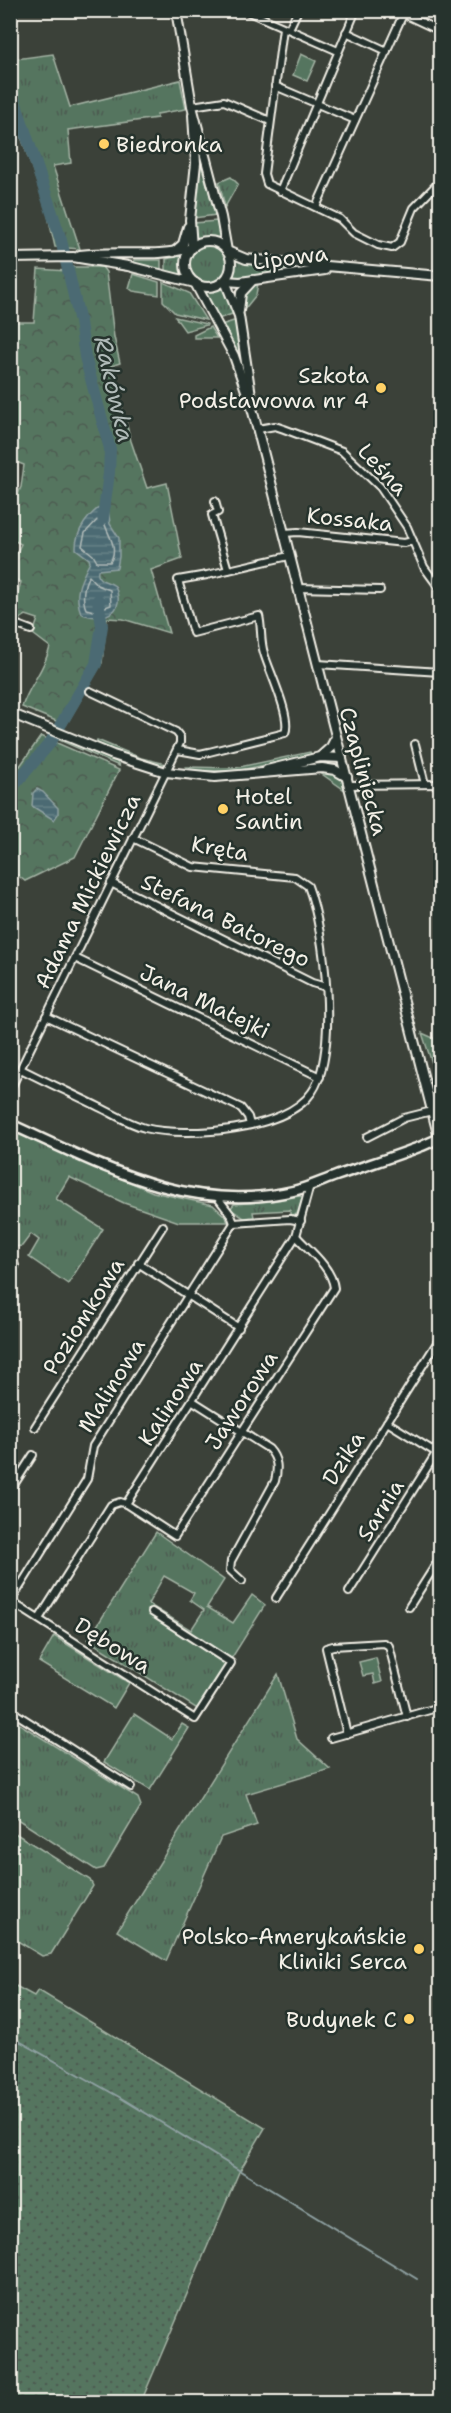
<svg xmlns="http://www.w3.org/2000/svg" width="451" height="2413" viewBox="0 0 451 2413" font-family="'Shantell Sans',sans-serif">
  <style>
    .grass { fill: url(#grass-tufts); stroke: #a4b3a4; stroke-width: 1.5; fill-rule: evenodd }
    .forest { fill: url(#forest-crowns); stroke: #a4b3a4; stroke-width: 1.5 }
    .garden { fill: url(#garden-dots); stroke: #a4b3a4; stroke-width: 1.5 }
    .pitch { fill: #54755f; stroke: #a4b3a4; stroke-width: 1.5 }
    .water { fill: url(#water-rules); stroke: #8fa1a2; stroke-width: 1.5 }
    .lines { fill: none; stroke-linecap: round; stroke-linejoin: round }
    .shore { stroke: #b1bbb9; stroke-width: 1.5 }
    .stream { stroke: #8fa1a2; stroke-width: 2 }
    .river { stroke: #4c6b73; stroke-width: 12 }
    .minor-casing { stroke: #f4f1e8; stroke-width: 10 }
    .tertiary-casing { stroke: #f4f1e8; stroke-width: 12 }
    .secondary-casing { stroke: #f4f1e8; stroke-width: 13 }
    .minor { stroke: #26332d; stroke-width: 6 }
    .tertiary { stroke: #26332d; stroke-width: 8 }
    .secondary { stroke: #26332d; stroke-width: 8 }
    .poi-dot { fill: #ffd166; stroke: #26332d; stroke-width: 2 }
    .labels { text-anchor: middle; stroke-width: 5; stroke-linejoin: round; paint-order: stroke }
    .poi-label { font-size: 22px; fill: #f4f1e8; stroke: #26332d; text-anchor: end }
    .street-label { font-size: 22px; fill: #f4f1e8; stroke: #26332d }
    .water-label { font-size: 24px; font-style: italic; fill: #b1bbb9; stroke: #26332d }
  </style>
  <defs>
    <pattern id="grass-tufts" width="24" height="20" patternUnits="userSpaceOnUse" patternTransform="scale(1.5)"><rect width="24" height="20" fill="#54755f"/><path d="M3 7l-1-3M5 7V3M7 7l1-3M15 17l-1-3M17 17v-4M19 17l1-3" fill="none" stroke="#4e5c51"/></pattern>
    <pattern id="forest-crowns" width="20" height="18" patternUnits="userSpaceOnUse" patternTransform="scale(1.5)"><rect width="20" height="18" fill="#54755f"/><path d="M2 6a3 3 0 1 1 6 0M12 15a3 3 0 1 1 6 0" fill="none" stroke="#4e5c51"/></pattern>
    <pattern id="garden-dots" width="8" height="8" patternUnits="userSpaceOnUse" patternTransform="scale(1.5)"><rect width="8" height="8" fill="#54755f"/><path d="M2 2h.1M6 6h.1" fill="none" stroke="#4e5c51" stroke-width="1.8" stroke-linecap="round"/></pattern>
    <pattern id="water-rules" width="6" height="5" patternUnits="userSpaceOnUse" patternTransform="scale(1.5)"><rect width="6" height="5" fill="#4c6b73"/><path d="M0 2.5h6" fill="none" stroke="#668187"/></pattern>
  </defs>
  <rect width="100%" height="100%" fill="#3b4139"/>
  <filter id="ink" filterUnits="userSpaceOnUse"><feTurbulence type="fractalNoise" baseFrequency=".0167" numOctaves="2"/><feDisplacementMap in="SourceGraphic" scale="12" xChannelSelector="R" yChannelSelector="G"/><feConvolveMatrix kernelMatrix="1 2 1 2 8 2 1 2 1" color-interpolation-filters="sRGB"/></filter>
  <g filter="url(#ink)">
    <g class="grass">
      <polygon points="10,50 16,59 53,54 70,107 180,80 186,109 157,114 157,118 68,130 71,163 53,166 80,249 55,247 47,211 11,108"/>
      <polygon points="200,161 216,215 194,218 200,163"/>
      <polygon points="231,177 238,184 225,207 219,182"/>
      <polygon points="217,221 221,238 205,237 195,240 194,223"/>
      <circle cx="209" cy="264" r="19"/>
      <polygon points="181,256 183,276 166,272 166,259"/>
      <polygon points="134,260 161,260 161,272 134,264"/>
      <polygon points="235,260 297,267 296,270 233,278 231,278 235,268"/>
      <polygon points="133,274 159,282 159,295 133,291 129,288"/>
      <polygon points="163,282 189,293 206,320 175,313 163,301"/>
      <path d="M258,283L256,295L243,311C242,298 244,287 258,283Z"/>
      <polygon points="225,289 235,313 218,319 203,291"/>
      <polygon points="175,317 207,324 207,325 185,331"/>
      <polygon points="237,320 243,360 242,361 221,325"/>
      <polygon points="210,327 217,338 194,338 194,335"/>
      <polygon points="60,738 117,762 119,766 59,740"/>
      <path d="M97,740L141,758L166,764C152,770 112,749 96,743Z"/>
      <polygon points="310,752 312,755 236,771 184,770 186,767 235,768"/>
      <polygon points="330,771 340,776 346,791 319,772"/>
      <polygon points="422,1033 440,1041 440,1089 436,1085 435,1072"/>
      <polygon points="11,1131 153,1192 213,1205 225,1216 228,1222 179,1222 124,1203 69,1177 56,1199 103,1229 68,1284 29,1257 39,1240 31,1234 22,1246 14,1247 11,1245"/>
      <polygon points="299,1196 303,1197 297,1214 290,1215 290,1210 253,1212 254,1217 244,1218 230,1209 234,1204 272,1201"/>
      <path d="M156,1532L224,1580L207,1607L233,1623L252,1595L265,1605L199,1710L88,1640ZM164,1576L194,1593L190,1600L204,1610L191,1630L148,1604Z"/>
      <polygon points="54,1636 129,1683 114,1708 39,1662"/>
      <polygon points="278,1674 297,1739 330,1769 246,1794 257,1825 221,1837 166,1961 117,1931"/>
      <polygon points="134,1714 172,1739 182,1724 189,1728 150,1790 104,1762"/>
      <polygon points="10,1718 138,1798 141,1806 104,1868 96,1870 11,1815"/>
      <polygon points="10,1830 90,1880 93,1886 51,1954 42,1956 11,1937"/>
    </g>
    <g class="forest">
      <path d="M74,267H102L106,272L114,337L120,363L111,366L131,441L147,488L167,483L182,559L151,570L169,633L123,619L107,618L102,663L66,725L22,707C29,685 45,669 50,647L33,634L38,619L26,615L18,620L11,617L21,582L11,577V564L21,544L11,539V510L21,487L24,465L11,460V322H34L38,269L67,271Z"/>
      <polygon points="41,736 119,770 75,857 25,881 11,870 10,762 20,766"/>
      <polygon points="376,1658 382,1682 375,1684 373,1674 363,1676 359,1662"/>
    </g>
    <polygon class="garden" points="10,1983 34,1996 38,1990 265,2128 239,2172 141,2402 22,2402 13,2398 11,2402"/>
    <polygon class="pitch" points="301,54 316,61 307,81 293,75"/>
    <g class="water">
      <path d="M105,504L108,506L110,524L119,538V557L117,568L98,570C96,583 108,580 115,586C117,591 120,600 117,606C113,618 90,619 81,613C73,592 81,580 90,562L89,559L76,549C75,531 90,512 105,504Z"/>
      <polygon points="37,789 43,792 58,808 58,814 54,820 32,806 33,793"/>
    </g>
    <g class="lines">
      <g class="shore">
        <path d="M99,518H103C106,534 120,546 110,562H97L93,555L82,546L85,533Z"/>
        <path d="M89,576L97,585L110,590L111,605L94,611L86,609C82,600 83,584 89,576Z"/>
      </g>
      <polyline class="stream" points="10,2036 121,2098 417,2279"/>
      <g class="river">
        <polyline points="10,86 61,240 80,322 85,357 110,449 109,473 103,518"/>
        <polyline points="10,790 50,743 96,664 102,626 98,600"/>
      </g>
      <g class="minor-casing">
        <g id="minor">
          <polyline points="244,10 338,51"/>
          <polyline points="404,14 440,31"/>
          <polyline points="283,28 264,174 267,184 340,219 354,233 378,245 392,248 400,242 414,208 440,181"/>
          <polyline points="289,29 298,10"/>
          <polyline points="346,32 387,51"/>
          <polyline points="275,86 355,120"/>
          <polyline points="192,106 224,101 270,121"/>
          <polyline points="280,191 356,10"/>
          <polyline points="316,207 405,10"/>
          <polyline points="258,429 275,426 284,429 342,451 380,487 407,527 424,567 440,589"/>
          <polyline points="215,501 218,512 212,515 228,570"/>
          <polyline points="284,533 298,532 404,543 413,541"/>
          <polyline points="298,588 380,590"/>
          <polyline points="10,622 31,630"/>
          <polyline points="318,664 440,672"/>
          <polyline points="415,744 425,784"/>
          <path d="M178,750L200,754L209,752L285,733C292,717 269,671 264,653C260,641 262,628 259,616L193,633L178,580L207,575L289,556"/>
          <polyline points="349,785 440,784"/>
          <polyline points="111,883 312,983 326,987"/>
          <polyline points="75,958 320,1077"/>
          <polyline points="46,1016 241,1108 248,1117 250,1125"/>
          <path d="M21,1069C46,1082 73,1094 99,1107C114,1114 129,1124 145,1128C187,1138 286,1131 312,1092C339,1053 325,930 308,886L295,877L193,867L133,838"/>
          <polyline points="10,1090 180,743 180,737 176,732 90,691"/>
          <polyline points="367,1137 404,1118 432,1111"/>
          <polyline points="218,1198 231,1215 234,1223 290,1219 301,1221"/>
          <polyline points="10,1251 15,1266 10,1273"/>
          <polyline points="138,1263 239,1328"/>
          <path d="M193,1401L269,1449C278,1459 278,1469 275,1481L231,1561L230,1570L242,1581"/>
          <polyline points="387,1422 440,1455"/>
          <polyline points="35,1427 163,1226"/>
          <polyline points="10,1491 33,1455"/>
          <path d="M126,1504L175,1536L334,1288C332,1268 309,1250 296,1236"/>
          <polyline points="349,1592 440,1447"/>
          <polyline points="276,1598 440,1338"/>
          <polyline points="10,1601 195,1719 231,1663 152,1612"/>
          <polyline points="11,1601 87,1479 93,1446 234,1223"/>
          <polyline points="409,1607 440,1558"/>
          <polyline points="39,1619 111,1505 120,1502 126,1504 296,1236 310,1185"/>
          <polyline points="10,1710 131,1787"/>
          <polyline points="347,1734 326,1648 333,1646 384,1643 389,1646 407,1717"/>
          <polyline points="331,1738 440,1707"/>
        </g>
      </g>
      <g class="tertiary-casing">
        <g id="tertiary">
          <polyline points="176,10 192,106 221,217 227,251"/>
          <circle cx="208" cy="264" r="23"/>
          <polyline points="192,248 190,220 196,163 193,115"/>
          <polyline points="227,251 246,259 440,276"/>
          <polyline points="174,252 183,244 188,227"/>
          <path d="M80,255C119,250 154,258 192,248"/>
          <polyline points="10,258 73,257 128,266 195,283"/>
          <polyline points="225,281 240,282 325,270"/>
          <polyline points="225,281 239,316 251,395"/>
          <polyline points="195,283 234,356 252,408 439,1138"/>
          <polyline points="239,311 241,293 253,280"/>
          <polyline points="10,713 113,755 166,772 215,777 322,768 335,770 347,777"/>
          <polyline points="321,756 331,747 336,737"/>
          <polyline points="267,770 320,757 342,758"/>
        </g>
      </g>
      <g class="secondary-casing">
        <g id="secondary">
          <polyline points="432,1111 440,1117"/>
          <path d="M10,1124C101,1165 189,1215 293,1191C307,1188 322,1181 336,1176C364,1166 393,1157 422,1146L440,1138"/>
        </g>
      </g>
      <use href="#minor" class="minor"/>
      <use href="#tertiary" class="tertiary"/>
      <use href="#secondary" class="secondary"/>
    </g>
  </g>
  <g class="poi-dot">
    <circle cx="104" cy="144" r="6"/>
    <circle cx="381" cy="388" r="6"/>
    <circle cx="223" cy="809" r="6"/>
    <circle cx="419" cy="1949" r="6"/>
    <circle cx="409" cy="2019" r="6"/>
  </g>
  <g class="labels">
    <g class="poi-label">
      <text x="116" y="152" text-anchor="start">Biedronka</text>
      <text x="369" y="383">Szkoła<tspan x="369" dy="25">Podstawowa nr 4</tspan></text>
      <text x="235" y="804" text-anchor="start">Hotel<tspan x="235" dy="25">Santin</tspan></text>
      <text x="407" y="1944">Polsko-Amerykańskie<tspan x="407" dy="25">Kliniki Serca</tspan></text>
      <text x="397" y="2027">Budynek C</text>
    </g>
    <g class="street-label">
      <text transform="translate(290 257) rotate(-7)" y="8">Lipowa</text>
      <text transform="translate(383 469) rotate(47)" y="8">Leśna</text>
      <text transform="translate(350 519) rotate(6)" y="8">Kossaka</text>
      <text transform="translate(364 771) rotate(75)" y="8">Czapliniecka</text>
      <text transform="translate(220 848) rotate(10)" y="8">Kręta</text>
      <text transform="translate(87 891) rotate(-64)" y="8">Adama Mickiewicza</text>
      <text transform="translate(226 920) rotate(26)" y="8">Stefana Batorego</text>
      <text transform="translate(205 1001) rotate(26)" y="8">Jana Matejki</text>
      <text transform="translate(83 1316) rotate(-58)" y="8">Poziomkowa</text>
      <text transform="translate(111 1385) rotate(-58)" y="8">Malinowa</text>
      <text transform="translate(241 1400) rotate(-57)" y="8">Jaworowa</text>
      <text transform="translate(170 1402) rotate(-57)" y="8">Kalinowa</text>
      <text transform="translate(343 1458) rotate(-58)" y="8">Dzika</text>
      <text transform="translate(380 1510) rotate(-58)" y="8">Sarnia</text>
      <text transform="translate(113 1645) rotate(32)" y="8">Dębowa</text>
    </g>
    <g class="water-label">
      <text transform="translate(114 389) rotate(77)" y="8">Rakówka</text>
    </g>
  </g>
  <rect width="451" height="2413" fill="none" stroke="#26332d" stroke-width="36"/>
  <rect x="18" y="18" width="415" height="2377" fill="none" stroke="#f4f1e8" stroke-width="2" filter="url(#ink)"/>
</svg>
